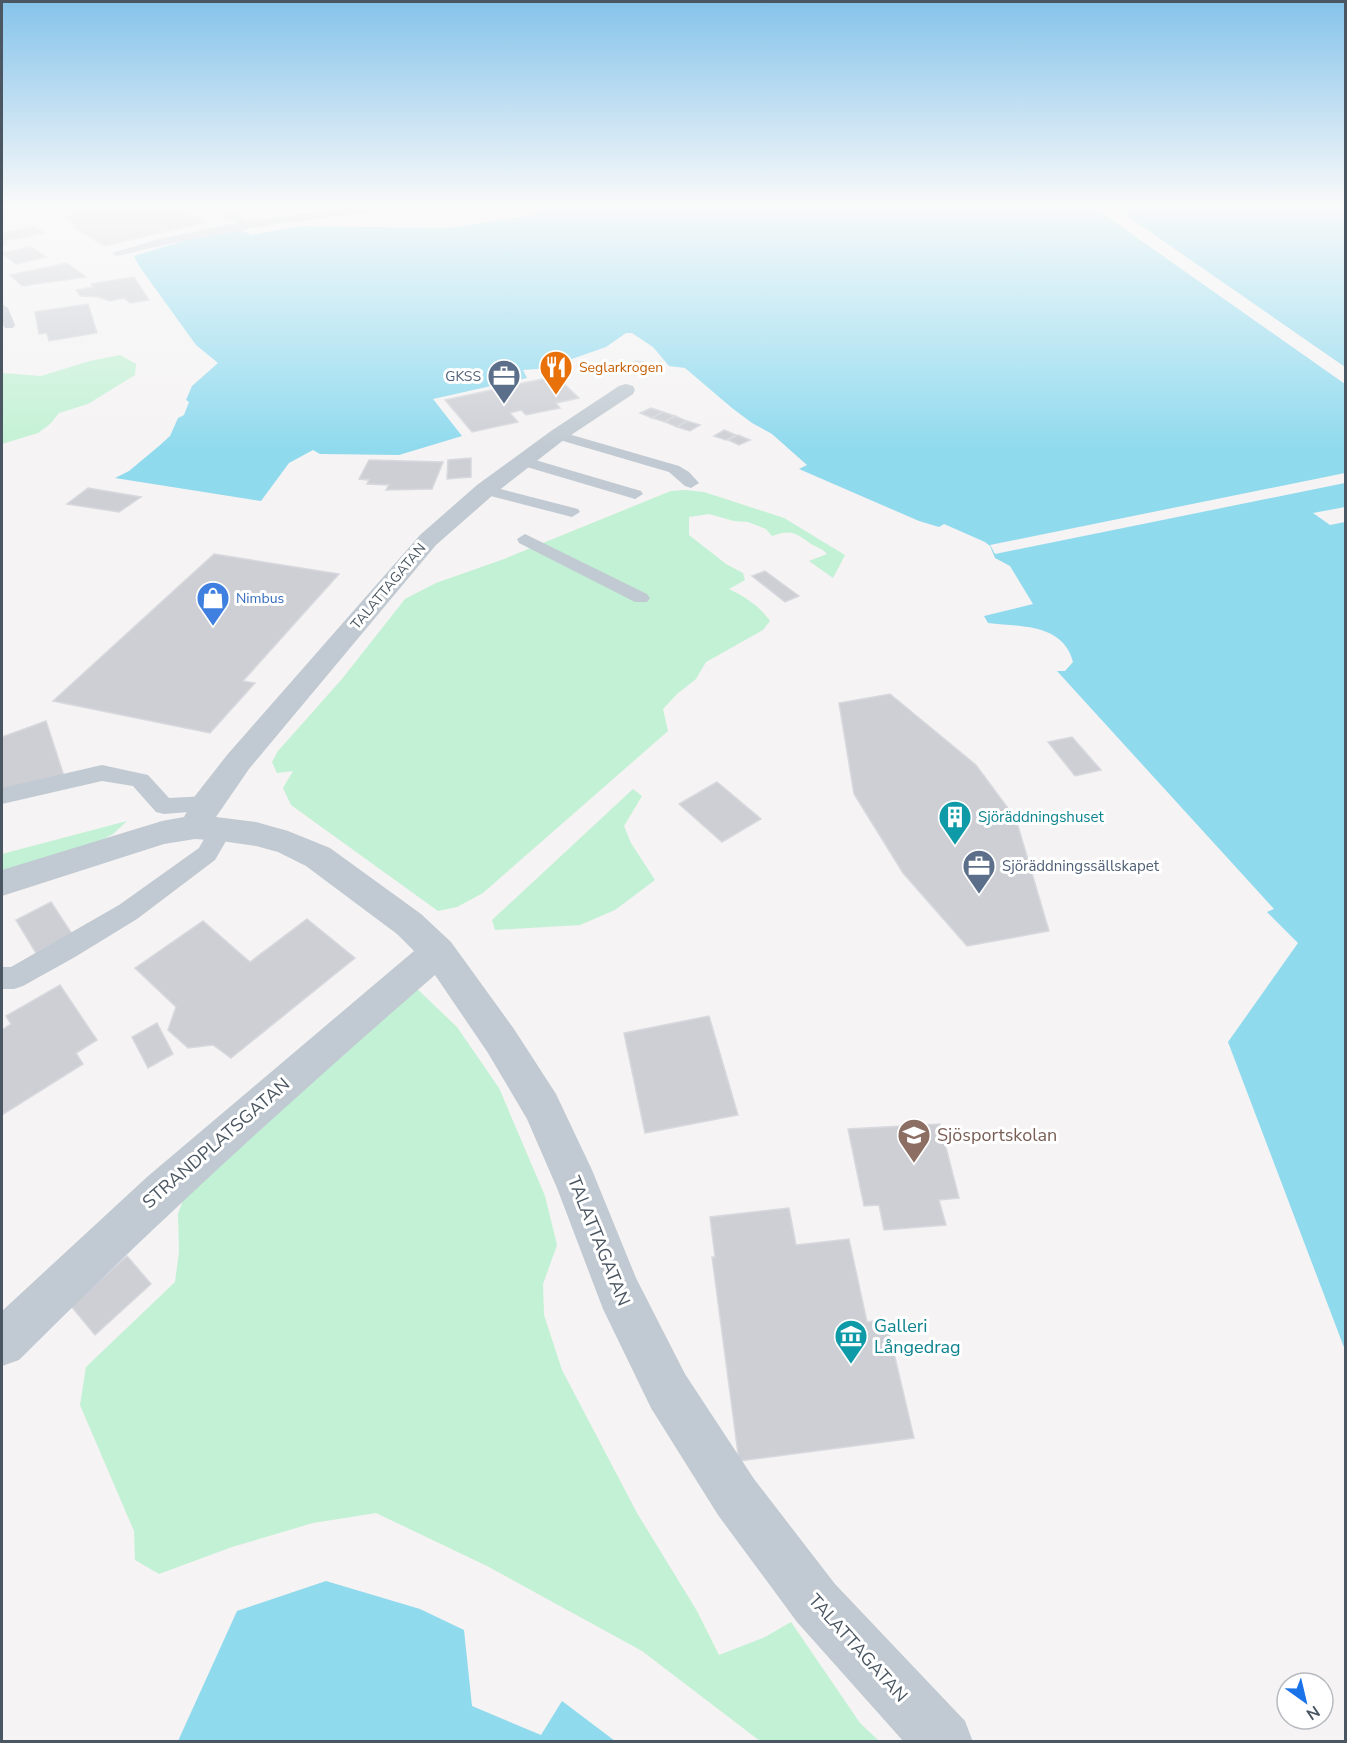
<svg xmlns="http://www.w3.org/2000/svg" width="1347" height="1743" viewBox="0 0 1347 1743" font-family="'Nunito Sans',sans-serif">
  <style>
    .green { fill: #c3f1d5 }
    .water { fill: #90daee }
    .pier { fill: #f5f3f3 }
    .building { fill: #cdcfd5; stroke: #d7d9de; stroke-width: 1.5 }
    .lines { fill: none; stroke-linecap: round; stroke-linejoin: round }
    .service { fill: #c1cad2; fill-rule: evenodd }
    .minor { fill: #c1cad2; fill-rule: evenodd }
    .labels { text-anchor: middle; stroke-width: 6; stroke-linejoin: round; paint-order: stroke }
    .far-food-label { font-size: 14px; fill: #c56008; stroke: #fff; text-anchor: start }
    .far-service-label { font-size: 14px; fill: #4e5e75; stroke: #fff; text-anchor: end }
    .far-street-label { font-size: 14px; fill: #4a5661; stroke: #fff }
    .far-shop-label { font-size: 14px; fill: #366cbe; stroke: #fff; text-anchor: start }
    .culture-label { font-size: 15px; fill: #0d838f; stroke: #fff; text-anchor: start }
    .service-label { font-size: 15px; fill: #4e5e75; stroke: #fff; text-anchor: start }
    .near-education-label { font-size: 18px; fill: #785e54; stroke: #fff; text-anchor: start }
    .near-street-label { font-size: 18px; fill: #4a5661; stroke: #fff }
    .near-culture-label { font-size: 18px; fill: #0d838f; stroke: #fff; text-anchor: start }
  </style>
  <rect width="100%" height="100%" fill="#f5f3f3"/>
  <g class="green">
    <polygon points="120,355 136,364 135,375 88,404 59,413 50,424 38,433 2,444 2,373 41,376 90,361"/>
    <path d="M685,490L704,492L784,518L845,555L833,578L809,561L827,554C821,547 817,548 811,544C796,533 791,529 772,536L766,529L748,522L734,521L709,514L689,517V535L726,564L743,573L745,580L729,589C745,597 760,606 770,621L763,630L706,662L696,679L677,694L663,709L668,731L483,893L457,907L438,911L291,805L283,788L293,771L277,773L272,762L278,751L342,679L405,599L436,583L504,559L661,495L671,491Z"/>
    <polygon points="633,789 642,796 624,826 631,843 655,880 615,910 580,925 495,930 492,920"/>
    <polygon points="127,821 113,834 100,841 2,871 2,854"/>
    <polygon points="412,984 457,1027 499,1088 545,1196 557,1245 543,1284 544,1315 562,1370 637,1513 697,1611 719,1655 765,1637 791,1622 860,1723 879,1741 760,1741 642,1651 487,1566 376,1513 313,1523 232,1547 159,1574 135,1560 134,1531 80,1405 86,1367 175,1282 179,1252 178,1214 190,1181"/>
  </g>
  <g class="water">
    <path d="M551,204H1345V1350L1228,1042L1298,943L1267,912L1274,909L1057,671H1065L1073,662C1063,623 1020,627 988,623L984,616L1033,604L1010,566L995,558L990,546L985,542L944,524L939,527L919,521L799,469L807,465L772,434L752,423L732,408L685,368L669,366L653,347L632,333H626L606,347L569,360L570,364L563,367L523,370L527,378L433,399L462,436L399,455L320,454L313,450L289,463L261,501L115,478L129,471L159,446L170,436L178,418L184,415L189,402L186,400L192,386L218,363L196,345L139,266L134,256L187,240L242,230L251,235L301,226L448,228L532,215Z"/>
    <polygon points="326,1581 420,1609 464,1630 472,1706 541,1735 562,1701 615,1741 178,1741 237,1611"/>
  </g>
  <g class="pier">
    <polygon points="1089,204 1110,204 1345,367 1345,384"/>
    <polygon points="1345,473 1345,483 995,554 990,545"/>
    <polygon points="1345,507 1345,522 1330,525 1313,513"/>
  </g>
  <g class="building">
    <polygon points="22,204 24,211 2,214 2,207"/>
    <polygon points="57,204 136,204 143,208 172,204 208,222 104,246 73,227 77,226 62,217 74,214"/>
    <polygon points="277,204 305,204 291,211 278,209 270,213 260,212"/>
    <polygon points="35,226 44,233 4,241 7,244 2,245 2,233"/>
    <polygon points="31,247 46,257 16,264 2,253"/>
    <polygon points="67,263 86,277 22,286 10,275"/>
    <polygon points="134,277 149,300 130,303 124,298 110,301 98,297 80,296 76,290 93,287 91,284"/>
    <polygon points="88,304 97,333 49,341 47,333 39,334 35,312"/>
    <polygon points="636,361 644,362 646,365 638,368 630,365 630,363"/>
    <polygon points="556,376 579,398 556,403 560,408 526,415 521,410 510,413 518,422 472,432 445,400"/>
    <polygon points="651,408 663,412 652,418 640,413"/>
    <polygon points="663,412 675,416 665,422 652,418"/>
    <polygon points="675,416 687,421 677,427 665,422"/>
    <polygon points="687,421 700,425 690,431 677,427"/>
    <polygon points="724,430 736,435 726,440 714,436"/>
    <polygon points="738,435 750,440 739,445 728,440"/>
    <polygon points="471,458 471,477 447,479 448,460"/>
    <polygon points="369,460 443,462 432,489 386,490 389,485 367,484 369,480 359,479"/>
    <polygon points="88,488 141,497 119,512 67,504"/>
    <polygon points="214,554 339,574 243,681 255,683 210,733 53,701"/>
    <polygon points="765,571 799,596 785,602 752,576"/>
    <polygon points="890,694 976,765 1016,819 1049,931 967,946 903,873 854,794 839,703"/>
    <polygon points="46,721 64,776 2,789 2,737"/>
    <polygon points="1072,737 1101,770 1075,776 1048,742"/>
    <polygon points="717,782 761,819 722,842 679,804"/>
    <polygon points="51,902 72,934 36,953 16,920"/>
    <polygon points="307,919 355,958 231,1058 213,1045 188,1048 168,1030 176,1007 135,968 203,921 250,962"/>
    <polygon points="60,985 97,1040 76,1053 83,1064 2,1115 2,1030 11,1024 6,1016"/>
    <polygon points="709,1016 738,1115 645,1133 624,1033"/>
    <polygon points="157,1023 173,1054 148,1068 132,1037"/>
    <polygon points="940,1124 959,1198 939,1200 946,1225 884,1230 879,1205 864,1206 848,1129"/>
    <polygon points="789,1208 796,1245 849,1239 867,1322 886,1319 914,1438 739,1461 712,1257 715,1257 710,1217"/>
    <polygon points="127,1256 151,1284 95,1335 71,1306"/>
  </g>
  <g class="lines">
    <g class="service">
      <path d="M197,204H210L244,218L246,221L373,206L465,205L460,208C343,211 231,228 117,256L112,253L159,239L237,223Z"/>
      <polygon points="2,304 8,308 15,325 13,328 5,328 3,325"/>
      <polygon points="558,431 679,466 689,472 699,483 691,488 685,486 669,472 553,438 551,435 553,432"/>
      <polygon points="525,457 641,491 643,494 635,499 520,465 517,462"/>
      <polygon points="485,485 578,509 580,512 572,517 479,493 477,490 479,487"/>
      <polygon points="525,534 647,594 650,598 647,602 635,602 519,543 517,539"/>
      <polygon points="102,765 148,775 169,798 206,796 214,798 217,804 214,810 164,814 156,812 133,786 102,781 2,804 2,788"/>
      <polygon points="221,820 229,823 233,829 215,860 137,919 75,957 23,986 14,989 2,989 2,967 11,967 119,905 199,848 213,823"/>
    </g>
    <path class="minor" d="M626,384L633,386L635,390L633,394L565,439L493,495L436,545L249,769L216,817L256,822L288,831L330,848L421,914L451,942L514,1029L556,1094L592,1170L636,1278L685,1374L754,1479L835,1584L965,1721L973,1742H904L797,1622L718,1515L651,1408L603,1309L557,1188L527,1119L488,1053L435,975C292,1099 153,1226 19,1360L2,1366V1311L147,1177L414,951L397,934L306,866L278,852L256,846L221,841L195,839L164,844L2,896V870L162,821L184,817L195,796L227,755L420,535L477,485L551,431L619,386Z"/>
  </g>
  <linearGradient id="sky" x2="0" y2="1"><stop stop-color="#85c3ea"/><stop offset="0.46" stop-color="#fafafa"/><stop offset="1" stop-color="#fafafa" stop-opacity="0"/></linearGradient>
  <rect width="1347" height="448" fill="url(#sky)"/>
  <defs>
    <g id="restaurant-pin" transform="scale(1.725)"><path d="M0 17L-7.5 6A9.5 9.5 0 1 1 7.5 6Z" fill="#e8710a" stroke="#fff"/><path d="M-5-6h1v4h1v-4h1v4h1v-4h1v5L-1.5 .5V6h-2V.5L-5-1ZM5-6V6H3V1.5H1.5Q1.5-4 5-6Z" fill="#fff"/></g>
    <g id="office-pin" transform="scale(1.725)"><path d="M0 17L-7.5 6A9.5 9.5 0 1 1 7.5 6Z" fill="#5c6f8a" stroke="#fff"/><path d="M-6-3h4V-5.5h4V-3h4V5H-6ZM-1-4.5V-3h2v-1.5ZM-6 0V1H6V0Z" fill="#fff"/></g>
    <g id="shop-pin" transform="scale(1.725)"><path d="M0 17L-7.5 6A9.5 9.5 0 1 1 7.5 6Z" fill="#3f7fe0" stroke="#fff"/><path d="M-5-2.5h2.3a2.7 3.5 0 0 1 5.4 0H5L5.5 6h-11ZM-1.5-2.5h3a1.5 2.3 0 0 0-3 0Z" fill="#fff"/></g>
    <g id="building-pin" transform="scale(1.725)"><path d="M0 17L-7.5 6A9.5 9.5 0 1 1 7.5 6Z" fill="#0f9aa8" stroke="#fff"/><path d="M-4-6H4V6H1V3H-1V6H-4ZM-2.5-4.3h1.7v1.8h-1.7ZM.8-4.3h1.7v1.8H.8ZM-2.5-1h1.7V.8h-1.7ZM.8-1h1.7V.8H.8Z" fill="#fff"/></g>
    <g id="university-pin" transform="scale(1.725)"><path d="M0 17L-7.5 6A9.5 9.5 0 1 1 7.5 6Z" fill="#8d6e63" stroke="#fff"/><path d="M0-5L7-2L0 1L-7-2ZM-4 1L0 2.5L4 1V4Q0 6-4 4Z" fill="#fff"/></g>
    <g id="museum-pin" transform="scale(1.725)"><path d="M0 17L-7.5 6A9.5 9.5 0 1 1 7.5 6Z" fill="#0f9aa8" stroke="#fff"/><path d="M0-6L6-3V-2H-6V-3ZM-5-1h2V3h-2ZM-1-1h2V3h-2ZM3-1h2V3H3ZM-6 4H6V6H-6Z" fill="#fff"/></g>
  </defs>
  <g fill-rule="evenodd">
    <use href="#restaurant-pin" x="556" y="367"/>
    <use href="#office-pin" x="504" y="376"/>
    <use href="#shop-pin" x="213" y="598"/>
    <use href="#building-pin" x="955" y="817"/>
    <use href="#office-pin" x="979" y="866"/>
    <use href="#university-pin" x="914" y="1135"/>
    <use href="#museum-pin" x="851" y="1336"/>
  </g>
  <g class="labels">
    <g class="far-food-label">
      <text x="579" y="372">Seglarkrogen</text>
    </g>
    <g class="far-service-label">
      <text x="481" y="381">GKSS</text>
    </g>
    <g class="far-street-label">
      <text transform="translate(388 586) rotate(-50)" y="5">TALATTAGATAN</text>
    </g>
    <g class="far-shop-label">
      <text x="236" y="603">Nimbus</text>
    </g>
    <g class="culture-label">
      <text x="978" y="822">Sjöräddningshuset</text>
    </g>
    <g class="service-label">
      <text x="1002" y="871">Sjöräddningssällskapet</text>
    </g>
    <g class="near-education-label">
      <text x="937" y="1141">Sjösportskolan</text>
    </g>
    <g class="near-street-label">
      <text transform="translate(216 1143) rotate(-41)" y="6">STRANDPLATSGATAN</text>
      <text transform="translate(599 1241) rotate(68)" y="6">TALATTAGATAN</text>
      <text transform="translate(858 1648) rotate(48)" y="6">TALATTAGATAN</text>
    </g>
    <g class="near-culture-label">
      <text x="874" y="1332">Galleri<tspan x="874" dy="21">Långedrag</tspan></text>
    </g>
  </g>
  <rect width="1347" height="1743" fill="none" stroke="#4a5661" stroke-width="6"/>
  <g transform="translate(1305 1701) rotate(146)"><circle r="28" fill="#ffffff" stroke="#b7bbc0" stroke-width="1.5"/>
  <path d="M0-4.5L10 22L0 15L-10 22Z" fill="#1a73e8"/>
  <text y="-9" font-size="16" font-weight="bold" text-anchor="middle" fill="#4a5661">N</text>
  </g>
</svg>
